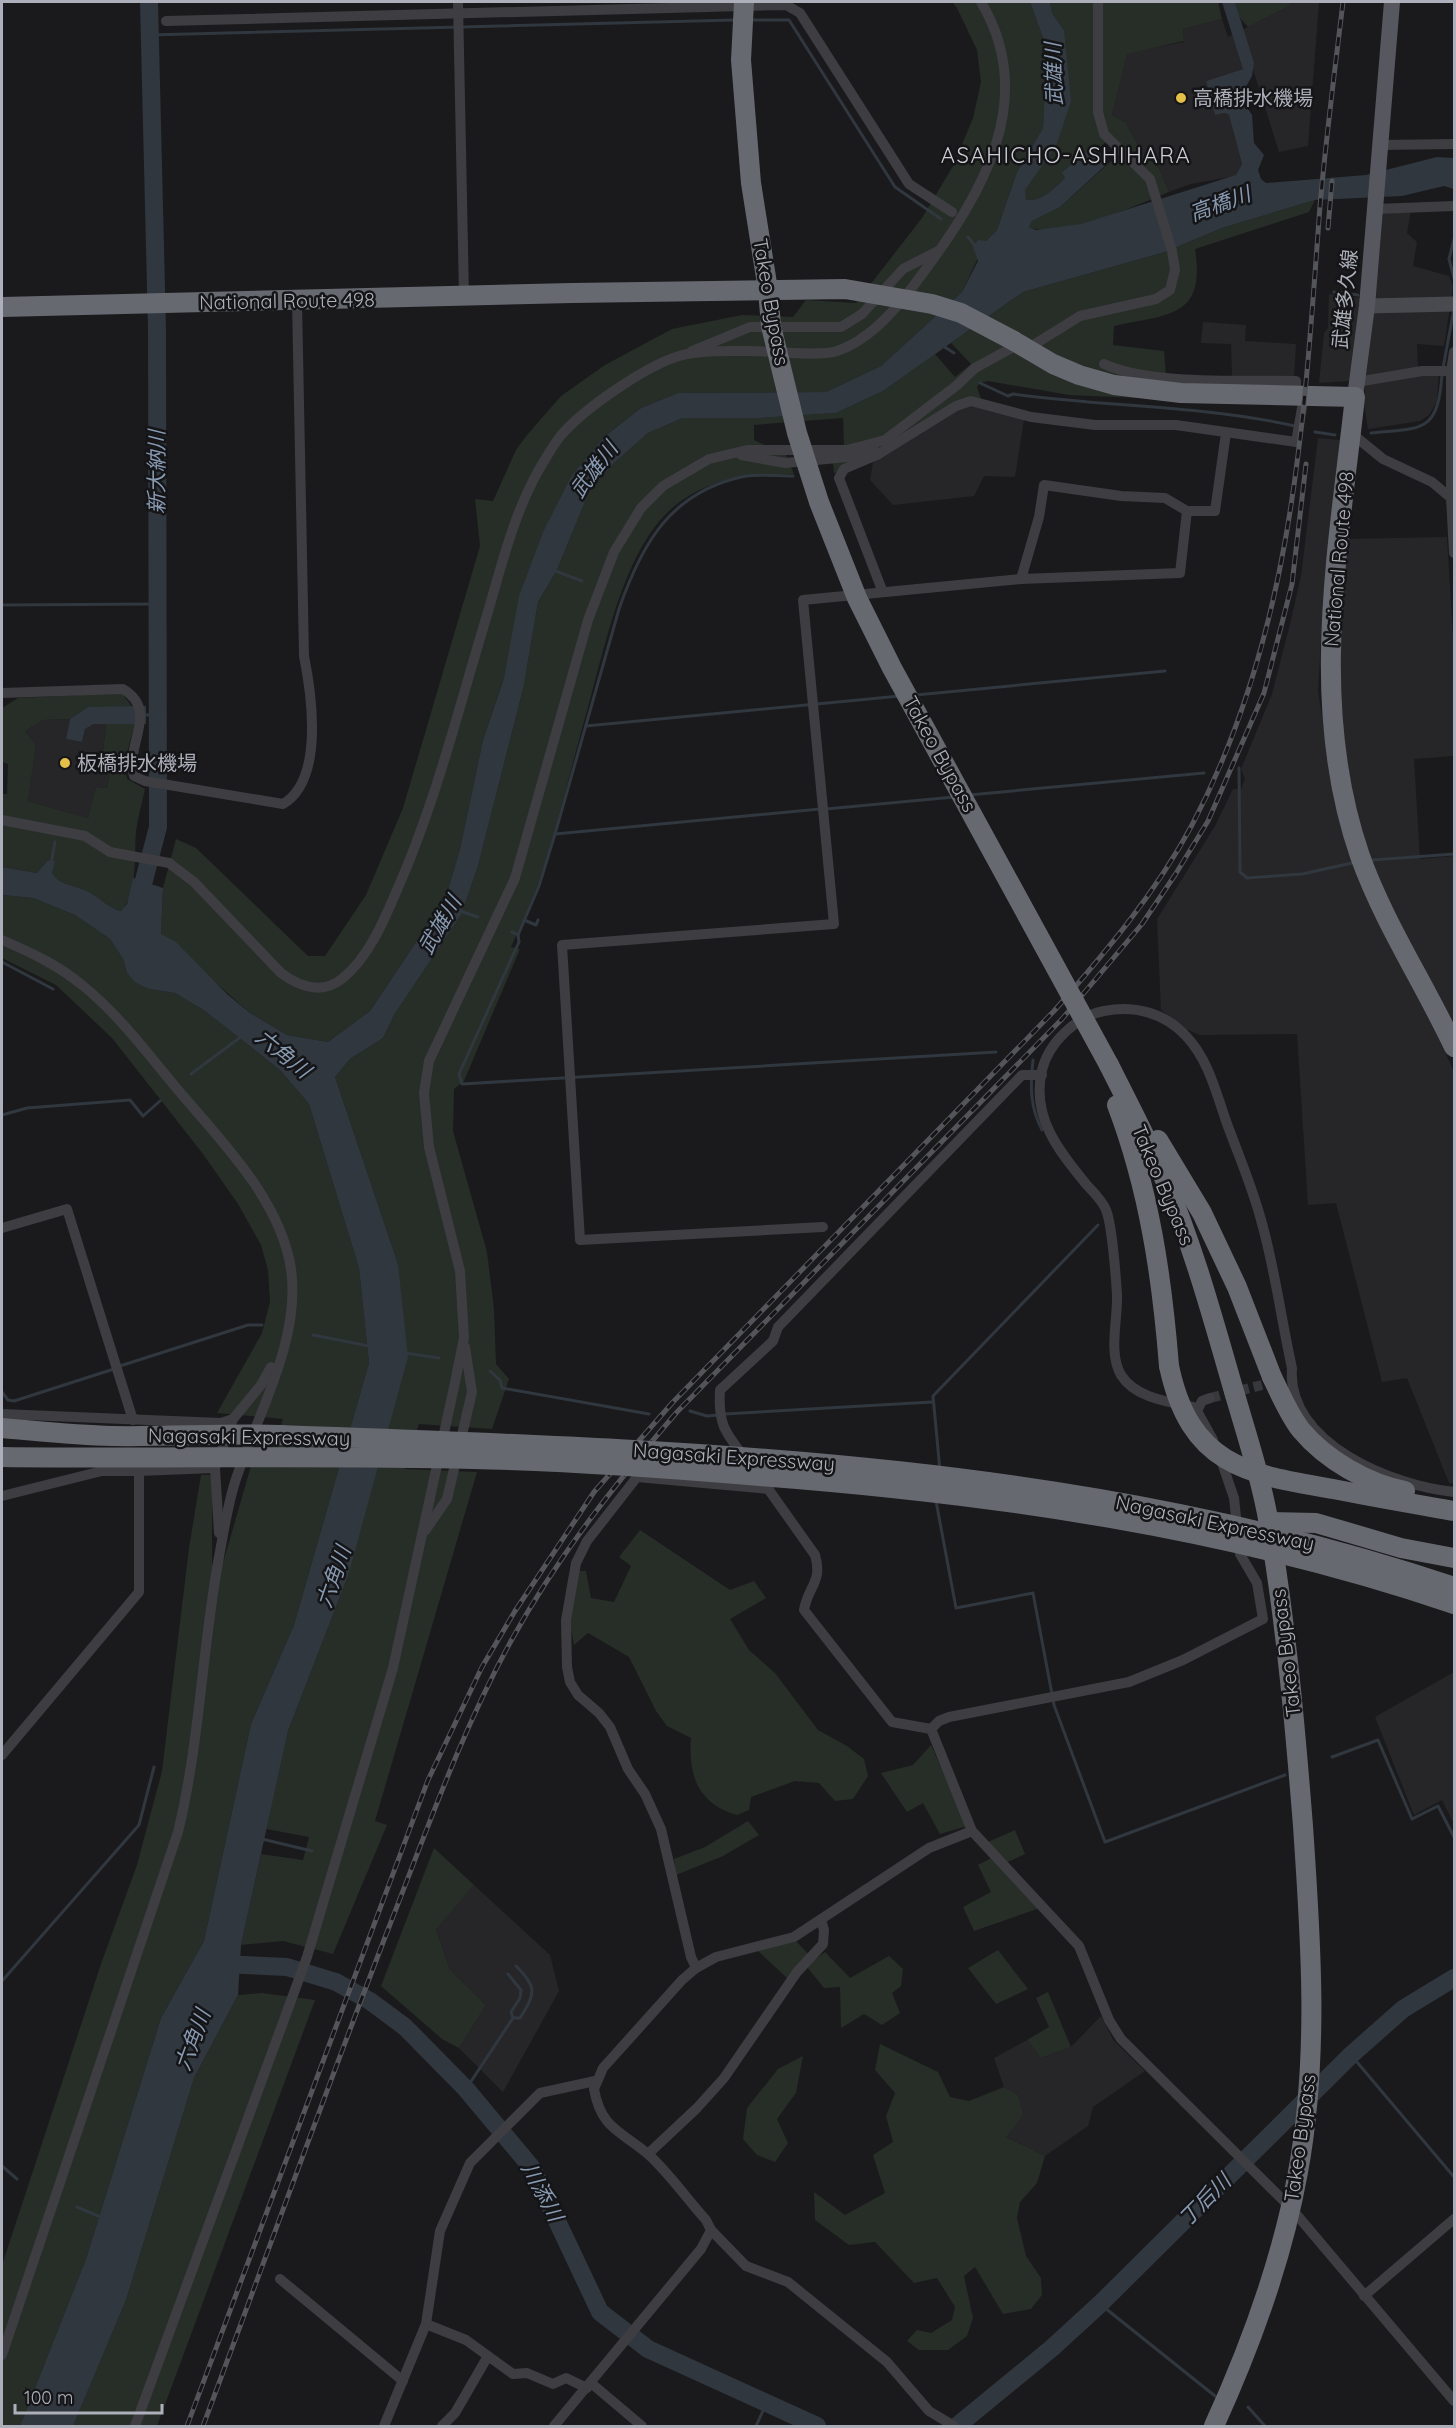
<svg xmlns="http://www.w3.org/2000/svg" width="1456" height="2428" viewBox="0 0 1456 2428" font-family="Quicksand,'Noto Sans JP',sans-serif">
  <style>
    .built { fill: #262628 }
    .green { fill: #262e27 }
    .water { fill: #30373f; fill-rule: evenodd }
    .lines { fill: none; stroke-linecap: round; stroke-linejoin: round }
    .stream { stroke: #30373f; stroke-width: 3 }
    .river { stroke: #30373f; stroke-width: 18 }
    .street-tunnel { stroke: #37383c; stroke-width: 10; stroke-dasharray: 10 5; stroke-linecap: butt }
    .street { stroke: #3d3d42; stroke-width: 10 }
    .secondary { stroke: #494a50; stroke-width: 15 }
    .primary { stroke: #57585f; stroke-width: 16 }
    .highway { stroke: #676971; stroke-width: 20 }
    .rail-casing { stroke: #54555b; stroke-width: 5 }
    .rail { stroke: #151517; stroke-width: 3; stroke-dasharray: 9; stroke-linecap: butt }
    .highway-bridge { stroke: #676971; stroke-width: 20 }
    .poi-dot { fill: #e4bf49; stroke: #151517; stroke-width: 2 }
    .labels { text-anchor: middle; stroke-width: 5; stroke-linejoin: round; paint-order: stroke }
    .poi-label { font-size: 20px; fill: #adb0ba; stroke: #151517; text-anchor: start }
    .street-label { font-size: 20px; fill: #adb0ba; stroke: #151517 }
    .water-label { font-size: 21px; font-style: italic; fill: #879ab2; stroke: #151517 }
    .quarter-label { font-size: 22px; letter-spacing: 1.5px; fill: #cecfd6; stroke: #151517 }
  </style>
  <rect width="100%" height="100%" fill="#1a1a1c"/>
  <g class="built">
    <polygon points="1289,2 1319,2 1308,146 1279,152 1252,66 1206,81 1215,115 1225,113 1229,115 1242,164 1236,176 1191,184 1169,192 1159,168 1142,152 1125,122 1112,115 1127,53 1184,42 1183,29 1222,19 1228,37 1289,6"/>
    <polygon points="1411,210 1407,233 1417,242 1413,266 1449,276 1453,287 1444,346 1417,344 1418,369 1439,368 1437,401 1429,415 1420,421 1368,429 1364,403 1366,375 1382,211"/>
    <polygon points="1329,294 1361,298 1349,381 1319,383 1324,333 1328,328"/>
    <polygon points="1203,322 1246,325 1245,341 1296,344 1294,378 1232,377 1231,344 1201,343"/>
    <polygon points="981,399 1025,413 1015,477 984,476 974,496 893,505 870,480 873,462 956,409"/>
    <polygon points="1318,438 1340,440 1342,456 1322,623 1318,691 1336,806 1454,1072 1454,1483 1449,1483 1407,1378 1382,1382 1336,1203 1308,1205 1297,1034 1200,1035 1186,1029 1161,1010 1157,919 1215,826 1233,789 1241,789 1245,779 1241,769 1272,694 1291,620 1301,576"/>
    <polygon points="1447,537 1454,653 1454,756 1414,759 1420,859 1454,856 1454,1030 1384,897 1372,864 1354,803 1336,689 1346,539"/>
    <polygon points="70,719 66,739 82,742 85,729 94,724 106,724 103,750 114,753 107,788 96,787 88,818 28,801 36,745 25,731 43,720"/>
    <polygon points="1454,1672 1454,1824 1442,1800 1414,1815 1375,1717"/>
    <polygon points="474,1885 550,1955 559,1991 503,2092 459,2048 486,2005 450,1970 436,1928"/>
    <polygon points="1101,2016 1114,2041 1145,2071 1093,2107 1088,2126 1045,2156 1006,2137 1018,2095 1004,2087 994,2058 1027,2040 1041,2058 1071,2047"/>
  </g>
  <g class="green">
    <polygon points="952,2 1030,2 1047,49 1043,128 1017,172 997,230 986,241 962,292 881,366 826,392 678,393 641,408 606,435 572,475 483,740 460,849 446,897 370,1011 328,1042 287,1035 250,1013 161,934 163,888 176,839 196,848 308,956 325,956 366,895 403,808 480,546 475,499 493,501 516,450 527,435 561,396 605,365 672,329 742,315 793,317 806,300 856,303 922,218 953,166 973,118 981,82 977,50 957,8"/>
    <path d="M1050,2H1218L1222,19L1183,29L1184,41L1127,54L1112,115L1125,122L1142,152L1159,168L1169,192C1140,204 1059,240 1029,227L1032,221L1060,207L1118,155L1106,142L1090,156L1086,152L1063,171L1065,178C1053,189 1044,201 1026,200L1024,190L1056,146L1064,30L1052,13Z"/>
    <polygon points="1235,2 1289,2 1289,6 1248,27 1240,18"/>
    <path d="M1315,200L1309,212L1195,249C1206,319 1167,314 1114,326L1113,345L1164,351L1166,375L1164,399L1069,395L988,381L980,383L977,387L981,399L956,409L873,462L834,473L832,454L844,447L843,418L754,425V440L786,455L794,474C752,474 717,476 681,501C627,539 608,636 591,696C573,759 559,823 538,884C530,906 520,926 511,947L520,949L464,1081L454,1089L453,1131L487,1252L494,1309L496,1364L509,1379L492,1429L419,1424L405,1469L477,1472L375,1821L387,1825L333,1954L283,1941L241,1945L261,1854L303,1860L309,1837L266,1829L288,1731L348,1576L398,1264L335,1077L350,1059L383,1038L394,1015L461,915L478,866L524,685L538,602L557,570L589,492L614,463L648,433L683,418H759L836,413L883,391L935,354L955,377L971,364L951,343L1023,292L1165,252L1222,228Z"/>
    <path d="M122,693L132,707H88L70,719L43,720L25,731L36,745L28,801L88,818L96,787L107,788L114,753L103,751L106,724H135L124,763L127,779L145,789C142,803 138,817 136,831C134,857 138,889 122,911C109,908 100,898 89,892C76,885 60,886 52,873L54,861L48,860L37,873L2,867V794H7L8,764L2,762V708L18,698Z"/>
    <polygon points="2,895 33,898 75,915 110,939 123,959 127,973 149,989 175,993 205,1011 280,1070 309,1104 359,1268 369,1363 294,1625 251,1724 204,1941 161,2018 86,2259 20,2426 2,2426 2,2265 102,1961 137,1865 162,1771 189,1548 201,1475 212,1475 212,1564 223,1563 251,1466 267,1467 283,1419 217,1413 262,1333 270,1302 268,1270 261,1245 238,1204 203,1154 112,1038 56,985 2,958"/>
    <path d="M640,1530L730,1590L754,1581L766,1598L730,1619L749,1650L775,1673L818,1730L847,1746L864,1759L868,1776L853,1799L835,1801L819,1783L795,1781L751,1797L749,1810L737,1815C698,1804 688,1775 691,1738L667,1726L656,1711L629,1657L588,1633L574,1645L569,1617L577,1571H586L591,1598L614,1602L631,1566L619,1557Z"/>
    <polygon points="931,1745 967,1826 940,1834 923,1803 907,1812 881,1773 913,1765"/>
    <polygon points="748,1821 759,1835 723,1856 676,1875 674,1859 705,1847"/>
    <polygon points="1015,1830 1025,1854 999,1866 1040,1908 974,1931 963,1907 991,1892 978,1865 999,1854 988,1842"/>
    <polygon points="434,1848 474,1885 436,1929 450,1970 486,2005 459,2048 442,2039 381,1986"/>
    <polygon points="796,1941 814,1960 825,1952 850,1978 889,1956 903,1969 901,1986 892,1993 900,2013 882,2025 864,2014 841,2028 840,1987 824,1988 802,1961 787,1978 757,1950"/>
    <polygon points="998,1950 1028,1989 996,2004 968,1968"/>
    <polygon points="1048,1992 1071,2047 1041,2058 1027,2040 1049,2027 1036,1998"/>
    <polygon points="262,1993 315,2000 157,2426 73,2426 126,2300 194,2078 238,1995"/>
    <polygon points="880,2044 938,2072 950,2097 969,2101 1004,2087 1018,2095 1023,2115 1006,2137 1045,2156 1037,2183 1020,2202 1017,2218 1026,2256 1041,2278 1042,2295 1031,2309 1003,2314 975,2267 964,2276 973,2318 967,2336 948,2350 919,2350 907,2341 917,2330 931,2333 952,2320 955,2307 937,2278 914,2283 875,2242 849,2245 815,2220 814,2192 845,2215 885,2193 873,2155 893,2142 886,2116 895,2093 875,2070"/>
    <polygon points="803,2056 796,2093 777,2119 788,2143 775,2162 757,2155 743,2139 747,2108 778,2069"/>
  </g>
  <g class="water">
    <path d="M1030,2H1050L1052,13L1064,30L1071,101L1056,146L1025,190L1026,200C1044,201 1053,189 1065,178L1062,172L1086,152L1090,155L1097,150L1108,163L1060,207L1032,221L1029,227L1036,230L1081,224L1236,175L1242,164L1229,115L1225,113L1215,115L1206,81L1243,69L1222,2H1235L1254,63L1252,76L1240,97L1252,115L1254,143L1264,155L1258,170L1261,179L1266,183L1366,175L1437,157L1454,158V189L1444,186L1402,196L1315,200L1222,228L1165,252L1023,292L883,391L836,413L759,418H683L648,433L614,463L589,492L557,570L538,602L524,685L478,866L461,915L394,1015L383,1038L350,1059L335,1077L398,1264L408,1357L348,1576L288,1731L241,1945L238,1995L194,2078L126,2300L73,2426H20L86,2259L161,2018L204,1941L251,1724L294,1625L369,1363L359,1268L309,1104L280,1070L205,1011L175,993L149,989L135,982L127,973L123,959L110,939L75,915L33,898L2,895V867L37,873L48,860L55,861L52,873C60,886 76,885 89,892C100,898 109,908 121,911L127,904L133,878L163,888L161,934L176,942L227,994L250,1013L287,1035L328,1042L370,1011L446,897L460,849L483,740L504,678L519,596L544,530L572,475L605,436L641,408L678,393L826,392L881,366L962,292L978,261L973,247L978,240L986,241L997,230L1017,172L1043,128L1047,49ZM1245,183L1249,186L1223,208H1216L1210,202Z"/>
    <polygon points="146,706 146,724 94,724 85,729 82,742 66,739 70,719 88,707"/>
  </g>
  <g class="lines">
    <g class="stream">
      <polyline points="751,20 789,20 895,187 941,219"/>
      <polyline points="149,35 735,20"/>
      <polyline points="968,237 976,247"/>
      <polyline points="1454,239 1449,259 1454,278"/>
      <polyline points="1334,292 1358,295"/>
      <polyline points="943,346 954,353"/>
      <polyline points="1443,368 1454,309"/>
      <path d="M980,383L1008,396L1013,394C1107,407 1201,405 1295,426"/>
      <polyline points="1315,432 1335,435"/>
      <path d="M1371,433C1423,428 1438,433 1442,374"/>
      <polyline points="553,570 582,581"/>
      <polyline points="2,605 157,604"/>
      <polyline points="916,695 1165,671"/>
      <polyline points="144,715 158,715"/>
      <polyline points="586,726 900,696"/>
      <polyline points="1239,768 1240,872 1247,878 1302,874 1352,863"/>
      <polyline points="969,795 1204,773"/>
      <polyline points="826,809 954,797"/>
      <polyline points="555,834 820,809"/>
      <polyline points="1373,860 1454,854"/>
      <polyline points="51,864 55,842"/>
      <polyline points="460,911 478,917"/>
      <polyline points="524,920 536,925 538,920"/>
      <path d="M512,932L518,935L539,886L555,834L619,609C642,543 671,491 746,476C760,474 778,476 793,476"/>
      <polyline points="518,935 519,942 459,1074 462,1084 996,1052"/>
      <polyline points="2,962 53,989"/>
      <path d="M1033,1060C1030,1086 1030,1107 1042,1130"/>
      <polyline points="191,1074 242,1036"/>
      <polyline points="2,1115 27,1108 130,1100 143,1116 160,1101"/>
      <polyline points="313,1335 369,1346"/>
      <polyline points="405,1353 439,1358"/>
      <polyline points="120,1366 248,1325 262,1325"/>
      <polyline points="490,1371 500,1380 502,1388 649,1414"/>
      <polyline points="2,1392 8,1400 14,1401 114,1369"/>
      <polyline points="690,1411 707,1416 718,1415"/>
      <polyline points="725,1414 932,1402"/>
      <polyline points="940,1471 933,1396 1098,1225"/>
      <polyline points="936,1501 956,1608 1033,1593 1054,1705 1105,1842 1285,1775"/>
      <polyline points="1332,1757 1378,1740 1412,1819 1438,1806 1454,1837"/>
      <polyline points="262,1839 312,1851"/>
      <polyline points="508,1974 521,1990 520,1998 511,2012 513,2018"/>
      <polyline points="2,1981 139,1825 154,1767"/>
      <polyline points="1351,2055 1454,2177"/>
      <path d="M466,2089L513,2018H520C536,1993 537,1987 516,1966"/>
      <polyline points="2,2166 17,2179"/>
      <polyline points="77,2207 103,2218"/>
      <polyline points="1100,2304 1215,2396"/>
      <polyline points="1248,2407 1265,2426"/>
      <polyline points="756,2426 767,2402"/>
    </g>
    <g class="river">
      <polyline points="1191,214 1256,191"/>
      <polyline points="138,903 158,827 157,329 149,2"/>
      <polyline points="221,1964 287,1967 336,1982 370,2001 405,2027 466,2089 532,2168 600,2312 648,2349 817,2426"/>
      <polyline points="957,2426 1052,2348 1100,2304 1351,2055 1403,2009 1454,1978"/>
    </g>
    <polyline class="street-tunnel" points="1210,1398 1262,1385"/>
    <g class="street">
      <polyline points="458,2 464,296"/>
      <polyline points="166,21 786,5 800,13 909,184 952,212"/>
      <polyline points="1380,145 1454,144"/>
      <polyline points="1375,209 1454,206"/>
      <polyline points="1027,349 1080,316 1156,299 1170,290 1175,270 1172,251 1150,179 1104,134 1098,112 1098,2"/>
      <polyline points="692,351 750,327 841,327 862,314 903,269 938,251"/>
      <path d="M1104,364C1149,385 1244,380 1296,381V396"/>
      <polyline points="1357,382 1422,371 1451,371"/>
      <polyline points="1351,433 1383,459 1432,482 1451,498 1454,553"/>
      <polyline points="741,455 785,463 858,456 874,446"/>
      <polyline points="1451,498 1451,371 1454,352"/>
      <polyline points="1021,579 1039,517 1044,485 1121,496 1165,498 1187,511"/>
      <polyline points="882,590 839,478 844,469 877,455 956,406 971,401 1031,417 1095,425 1176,425 1296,442 1304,396"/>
      <path d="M2,693L123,689C160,711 124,746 134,776L145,781L283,804C324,780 312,696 304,656L297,301"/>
      <path d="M2,820L85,836L110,852L169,863L194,882L281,973C300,987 323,995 343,978C369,957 384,920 397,890C436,802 459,707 487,615C502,564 514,512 541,466C548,455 555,441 564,432C588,406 646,366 679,356C701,350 725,351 748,351C769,351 820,357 837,351C873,339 902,302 923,273C982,194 1039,99 981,2"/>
      <path d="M2,940C30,952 58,965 82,985C117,1013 145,1050 173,1084C217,1137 280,1197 291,1269C301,1338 259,1412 237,1476C228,1501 224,1530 219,1557C202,1648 200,1742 178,1832L2,2355"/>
      <polyline points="823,1227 580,1240 562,945 834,924 803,600 1021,579 1180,573 1187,511 1215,511 1226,433"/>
      <polyline points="2,1228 67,1209 133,1420"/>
      <polyline points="1210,1398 1202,1401 1197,1411 1213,1440"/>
      <path d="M1197,1408C1171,1402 1136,1399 1121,1375C1108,1353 1118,1319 1117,1295C1116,1278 1112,1224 1106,1210C1102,1200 1093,1192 1086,1184C1058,1150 1031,1116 1042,1070C1049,1042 1077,1016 1104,1011C1135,1005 1165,1013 1186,1036C1208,1059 1216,1092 1226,1121C1238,1154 1252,1186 1261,1220C1275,1268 1281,1319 1292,1368C1286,1444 1394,1486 1454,1492"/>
      <polyline points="2,1414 221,1423 233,1419"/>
      <path d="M744,1457C724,1431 718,1423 720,1390L773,1341L778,1327L1022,1075H1042"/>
      <polyline points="139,1471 215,1468"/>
      <path d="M759,1476L815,1555C823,1582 808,1586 804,1610L892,1722L931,1729"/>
      <polyline points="2,1496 102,1471 139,1471 139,1592 2,1755"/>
      <polyline points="425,1531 447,1499 472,1392 465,1347"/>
      <polyline points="219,1533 215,1468 233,1419 261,1385 271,1367"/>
      <polyline points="931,1729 972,1831 1079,1946 1109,2020 1121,2039 1291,2208 1454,2401"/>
      <polyline points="931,1729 939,1721 949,1717 1129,1682 1183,1660 1263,1619 1257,1583 1240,1554 1234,1498 1220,1457"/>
      <polyline points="696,1968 691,1957 661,1829 645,1794 628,1769 610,1727 599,1713 578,1695 570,1682 567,1667 566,1620 576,1563 587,1541 637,1477 769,1489"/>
      <polyline points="648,2154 697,2108 724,2078 797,1972 823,1944 824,1930 821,1920"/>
      <polyline points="280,2279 403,2381"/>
      <polyline points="1364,2296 1454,2219"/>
      <polyline points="426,2324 466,2340 513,2374 527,2373 553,2384 566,2378 587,2388"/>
      <polyline points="591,2383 642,2426"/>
      <polyline points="135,2426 307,1957 393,1668 454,1387 464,1338 460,1271 429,1147 424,1093 429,1061 515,878 588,620 614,552 641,508 663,486 709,459 747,450 847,450 885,440 956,386 975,368 1019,344"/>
      <polyline points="384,2426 426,2324 440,2231 470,2163 540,2093 595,2081"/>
      <polyline points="442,2426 455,2413 488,2356"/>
      <polyline points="554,2426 701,2249 711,2230"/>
      <path d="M954,2426L929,2411L887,2362L788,2282L746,2266L711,2230L706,2220C687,2199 669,2173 648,2154C621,2131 601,2129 594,2089L603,2068L682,1980L696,1968L716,1957L794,1937L929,1848L972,1831"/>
    </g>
    <polyline class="secondary" points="1367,306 1454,304"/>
    <polyline class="primary" points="1355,397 1367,306 1392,2"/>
    <g class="highway">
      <polyline points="2,307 572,293"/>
      <path d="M1014,341L1053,364L1079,375L1114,385L1181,393L1355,397C1338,550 1308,706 1360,856C1384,923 1424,983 1454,1047"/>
      <path d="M1109,1065C1127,1101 1146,1137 1162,1173C1192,1242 1212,1315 1233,1388C1246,1433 1261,1478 1269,1524C1286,1624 1295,1725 1303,1826C1311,1941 1319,2058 1298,2172C1282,2261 1251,2345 1214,2426"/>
      <path d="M1117,1105C1149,1189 1162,1277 1169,1366"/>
      <polyline points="1158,1140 1202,1213 1237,1287 1272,1377"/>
      <polyline points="1268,1522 1316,1523 1401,1548 1454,1558"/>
    </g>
    <g class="rail-casing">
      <g id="rail">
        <polyline points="1328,228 1332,181"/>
        <path d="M187,2426L428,1780L482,1667L515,1611L594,1492L673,1402L1054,1011C1105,953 1155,894 1192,825C1294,631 1304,419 1320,206C1326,137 1335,69 1343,2"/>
        <path d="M203,2426C265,2260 325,2093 389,1927C427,1830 461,1732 511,1641C557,1557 615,1484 677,1412L1062,1019L1142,924L1175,875L1208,821L1264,693L1292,584L1306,464"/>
      </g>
    </g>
    <use href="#rail" class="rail"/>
    <g class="highway-bridge">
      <polyline points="744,2 741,60 751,183 768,290 771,326 797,433 819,502 857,598 892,668 1109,1065"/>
      <polyline points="572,293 845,289 932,304 961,313 1014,341"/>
      <path d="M1169,1366C1190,1465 1245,1474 1333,1489C1373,1497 1414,1504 1454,1511"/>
      <path d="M1272,1377C1281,1395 1289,1415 1301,1430C1326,1460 1368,1484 1405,1491"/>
      <path d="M2,1428C38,1431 75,1435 112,1436C168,1437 225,1433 281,1435C679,1450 1074,1459 1454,1587"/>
      <path d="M2,1457C159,1459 316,1455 473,1459C569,1461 665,1468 760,1476C996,1494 1230,1528 1454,1604"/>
    </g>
  </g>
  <g class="poi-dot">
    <circle cx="1181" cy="98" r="6"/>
    <circle cx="65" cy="763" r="6"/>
  </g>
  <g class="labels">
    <g class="poi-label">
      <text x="1193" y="105">高橋排水機場</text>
      <text x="77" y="770">板橋排水機場</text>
    </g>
    <g class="street-label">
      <text transform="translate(1345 299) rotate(-84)" y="7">武雄多久線</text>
      <text transform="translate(287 301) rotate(-1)" y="7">National Route 498</text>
      <text transform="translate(771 302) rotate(80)" y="7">Takeo Bypass</text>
      <text transform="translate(1339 559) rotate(-85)" y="7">National Route 498</text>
      <text transform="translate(940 754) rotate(61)" y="7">Takeo Bypass</text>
      <text transform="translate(1163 1185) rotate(67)" y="7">Takeo Bypass</text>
      <text transform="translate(249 1437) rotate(1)" y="7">Nagasaki Expressway</text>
      <text transform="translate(734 1457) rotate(4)" y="7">Nagasaki Expressway</text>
      <text transform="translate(1215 1523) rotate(12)" y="7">Nagasaki Expressway</text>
      <text transform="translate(1286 1653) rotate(-97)" y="7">Takeo Bypass</text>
      <text transform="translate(1300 2138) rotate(-82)" y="7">Takeo Bypass</text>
    </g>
    <g class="water-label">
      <text transform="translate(1054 74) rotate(-92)" y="7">武雄川</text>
      <text transform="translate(1220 204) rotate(-20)" y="7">高橋川</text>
      <text transform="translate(594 470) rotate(-53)" y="7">武雄川</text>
      <text transform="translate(157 472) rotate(-90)" y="7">新大納川</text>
      <text transform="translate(440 925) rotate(-60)" y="7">武雄川</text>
      <text transform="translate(283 1054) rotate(39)" y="7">六角川</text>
      <text transform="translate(334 1577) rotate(-71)" y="7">六角川</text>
      <text transform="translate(193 2040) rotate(-70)" y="7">六角川</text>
      <text transform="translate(542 2192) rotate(62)" y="7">川添川</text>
      <text transform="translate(1205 2200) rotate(-45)" y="7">丁后川</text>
    </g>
    <g class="quarter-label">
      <text x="1066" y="163">ASAHICHO-ASHIHARA</text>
    </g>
  </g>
  <rect width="1456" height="2428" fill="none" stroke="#adb0ba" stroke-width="6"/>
  <path d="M15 2404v9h147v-9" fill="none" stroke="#adb0ba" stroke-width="3"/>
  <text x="24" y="2404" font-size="18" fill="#adb0ba" stroke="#151517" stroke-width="4.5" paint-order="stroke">100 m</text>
</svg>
